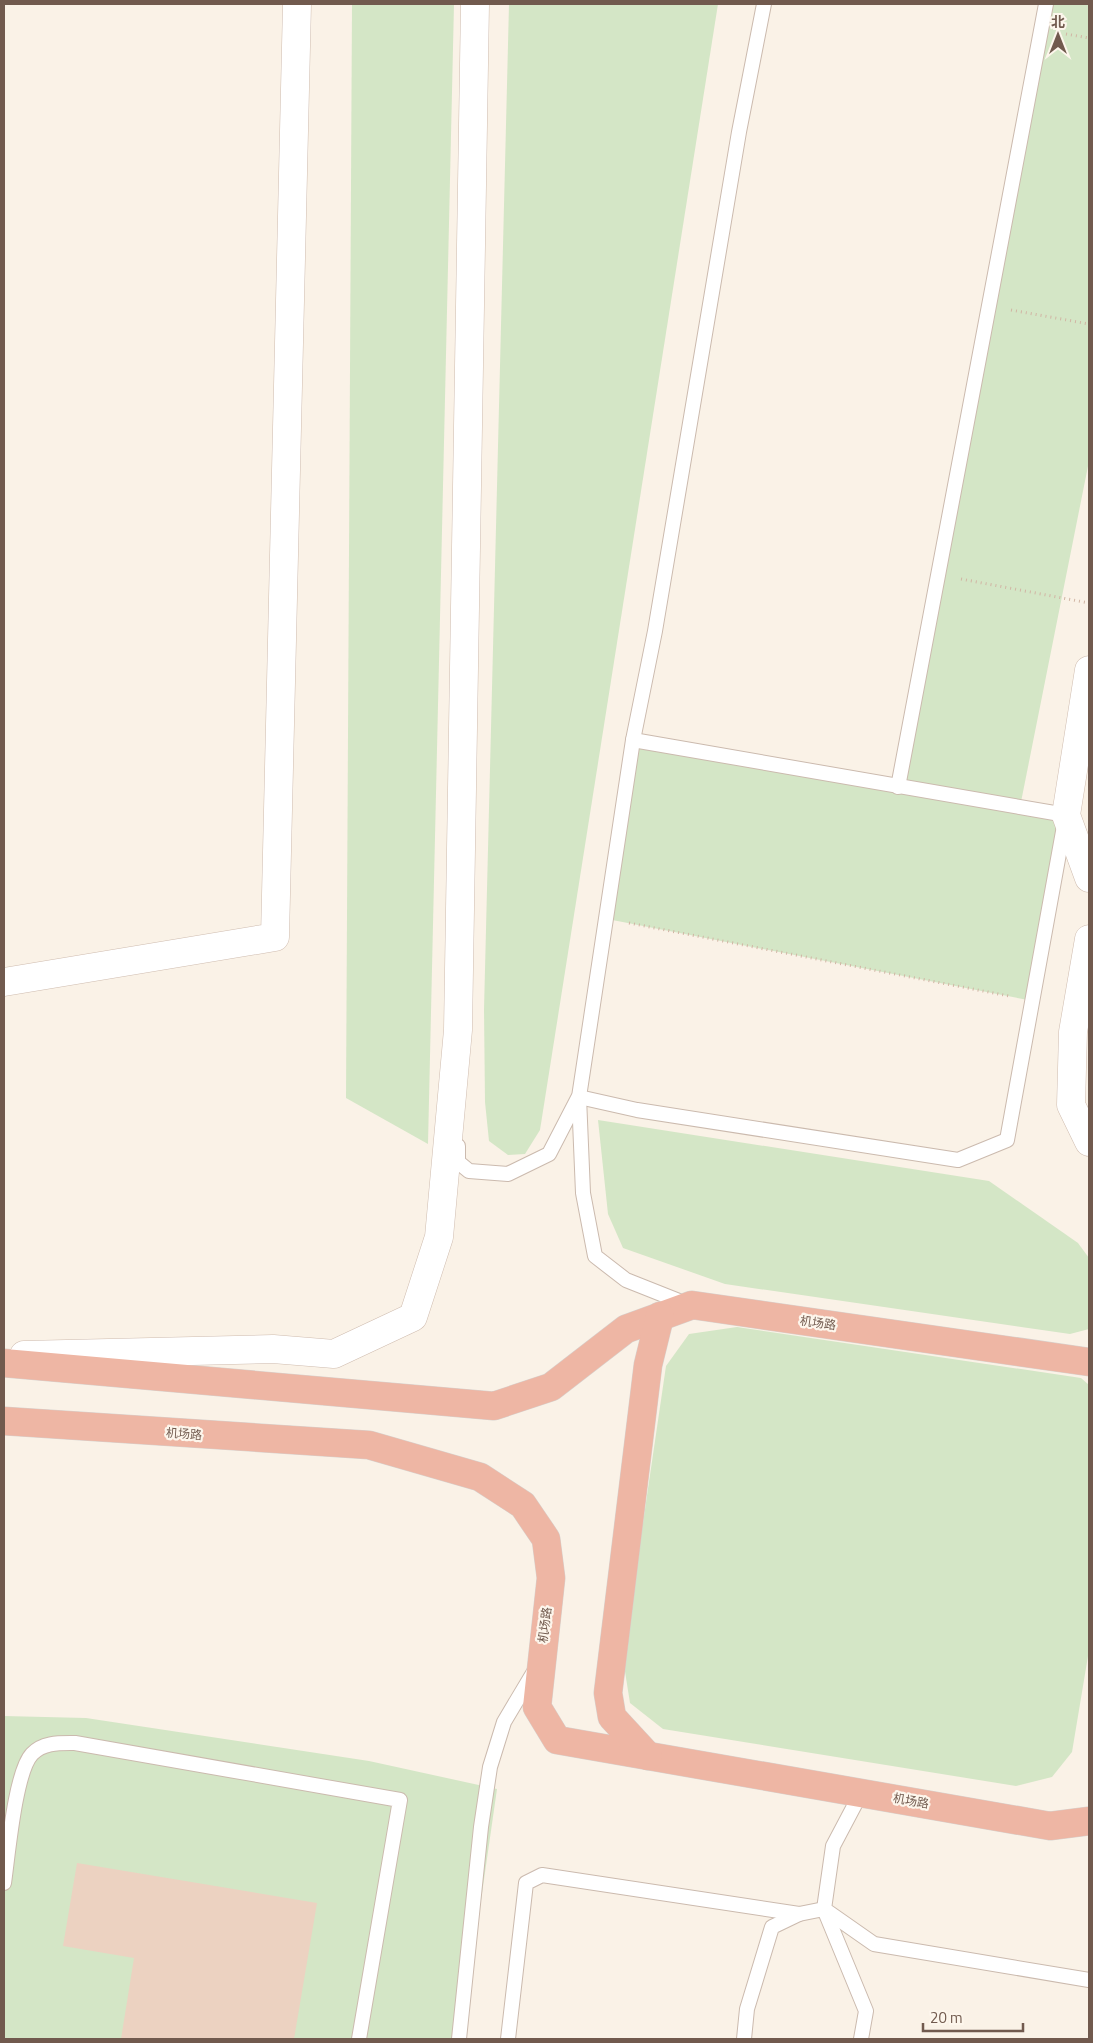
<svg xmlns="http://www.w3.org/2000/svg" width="1093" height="2043" viewBox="0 0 1093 2043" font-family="'Titillium Web','Noto Sans SC',sans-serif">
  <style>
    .green { fill: #d4e6c6 }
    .building { fill: #ecd2c1 }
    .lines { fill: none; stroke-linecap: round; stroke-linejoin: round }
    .lane-casing { stroke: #cbbaae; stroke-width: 16 }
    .secondary-casing { stroke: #cfbcaf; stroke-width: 29 }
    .highway-casing { stroke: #d7d1cd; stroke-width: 29 }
    .path { stroke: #d1b5a4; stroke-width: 3; stroke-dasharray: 1 4; stroke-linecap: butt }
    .lane { stroke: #fff; stroke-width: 14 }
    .secondary { stroke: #fff; stroke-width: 28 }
    .highway { stroke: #eeb6a4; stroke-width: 28 }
    .labels { text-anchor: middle; stroke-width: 4.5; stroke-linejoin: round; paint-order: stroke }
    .street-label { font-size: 12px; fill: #715a4e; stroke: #fdf6ec }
  </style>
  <rect width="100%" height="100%" fill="#faf2e7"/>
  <g class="green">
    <polygon points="352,4 454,4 428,1144 346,1098"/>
    <polygon points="509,4 718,4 540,1130 525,1154 508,1155 489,1141 485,1102 484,1010"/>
    <polygon points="1046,4 1089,4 1089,461 1020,807 1066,815 1033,1001 607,919 633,740 898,787"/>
    <polygon points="598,1120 989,1181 1078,1243 1089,1258 1089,1329 1070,1334 725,1284 623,1248 608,1214"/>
    <polygon points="737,1327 1081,1378 1089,1385 1089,1650 1072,1752 1052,1777 1016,1786 663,1729 630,1703 623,1659 666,1366 689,1334"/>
    <polygon points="4,1716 86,1718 369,1761 497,1789 461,2039 4,2039"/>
  </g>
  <polygon class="building" points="77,1863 317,1903 294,2039 121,2039 134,1958 63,1946"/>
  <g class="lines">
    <g class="lane-casing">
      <g id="lane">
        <polyline points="898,787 1046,4"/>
        <polyline points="579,1097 637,1110 958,1160 1007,1140 1066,815 633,740"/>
        <polyline points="458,1146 458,1162 469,1171 508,1174 549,1154 578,1098"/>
        <polyline points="689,1305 626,1280 595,1256 583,1193 579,1097 633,740 655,631 739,132 764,4"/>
        <polyline points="861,1793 833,1846 824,1909 874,1944 1089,1980"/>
        <path d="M4,1883C8,1856 15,1772 32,1754C43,1742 60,1743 75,1743L400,1800L359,2039"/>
        <polyline points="459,2039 481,1827 490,1767 504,1722 535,1670"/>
        <polyline points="508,2039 526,1883 542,1875 799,1914 824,1909 866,2011 861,2039"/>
        <polyline points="744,2039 747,2009 772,1927 799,1914"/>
      </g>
    </g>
    <g class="secondary-casing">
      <g id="secondary">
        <polyline points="1089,670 1066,815 1089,878"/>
        <polyline points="1089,939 1073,1032 1071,1105 1089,1142"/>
        <polyline points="4,982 275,937 297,4"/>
        <polyline points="24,1355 273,1349 334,1354 413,1317 439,1237 458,1030 475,4"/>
      </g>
    </g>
    <g class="highway-casing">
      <g id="highway">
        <polyline points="4,1363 494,1406 551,1387 626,1329 692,1305 1089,1362"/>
        <polyline points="4,1421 369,1445 480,1477 523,1505 546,1539 551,1578 537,1707 557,1740 1050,1826 1089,1821"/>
        <polyline points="648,1756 612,1717 608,1693 648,1365 660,1316"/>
      </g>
    </g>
    <g class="path">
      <polyline points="1066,34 1089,38"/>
      <polyline points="1011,310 1089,324"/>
      <polyline points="961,579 1089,603"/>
      <polyline points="629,923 1009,996"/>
    </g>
    <use href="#lane" class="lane"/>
    <use href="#secondary" class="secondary"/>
    <use href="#highway" class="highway"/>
  </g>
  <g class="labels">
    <g class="street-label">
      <text transform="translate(818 1323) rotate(8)" y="4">机场路</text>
      <text transform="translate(184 1434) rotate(4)" y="4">机场路</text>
      <text transform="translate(545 1625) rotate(-83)" y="4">机场路</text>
      <text transform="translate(911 1801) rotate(10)" y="4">机场路</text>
    </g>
  </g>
  <rect width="1093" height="2043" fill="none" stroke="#715a4e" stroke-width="10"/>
  <g transform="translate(1058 35)" stroke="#fdf6ec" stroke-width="4" paint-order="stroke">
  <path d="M0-4L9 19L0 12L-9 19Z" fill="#715a4e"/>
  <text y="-8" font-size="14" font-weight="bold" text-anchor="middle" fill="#715a4e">北</text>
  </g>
  <path d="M923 2023v8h100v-8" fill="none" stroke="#715a4e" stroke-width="2.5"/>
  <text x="930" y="2023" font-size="15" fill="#715a4e" stroke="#fdf6ec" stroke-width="4" paint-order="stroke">20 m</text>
</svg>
